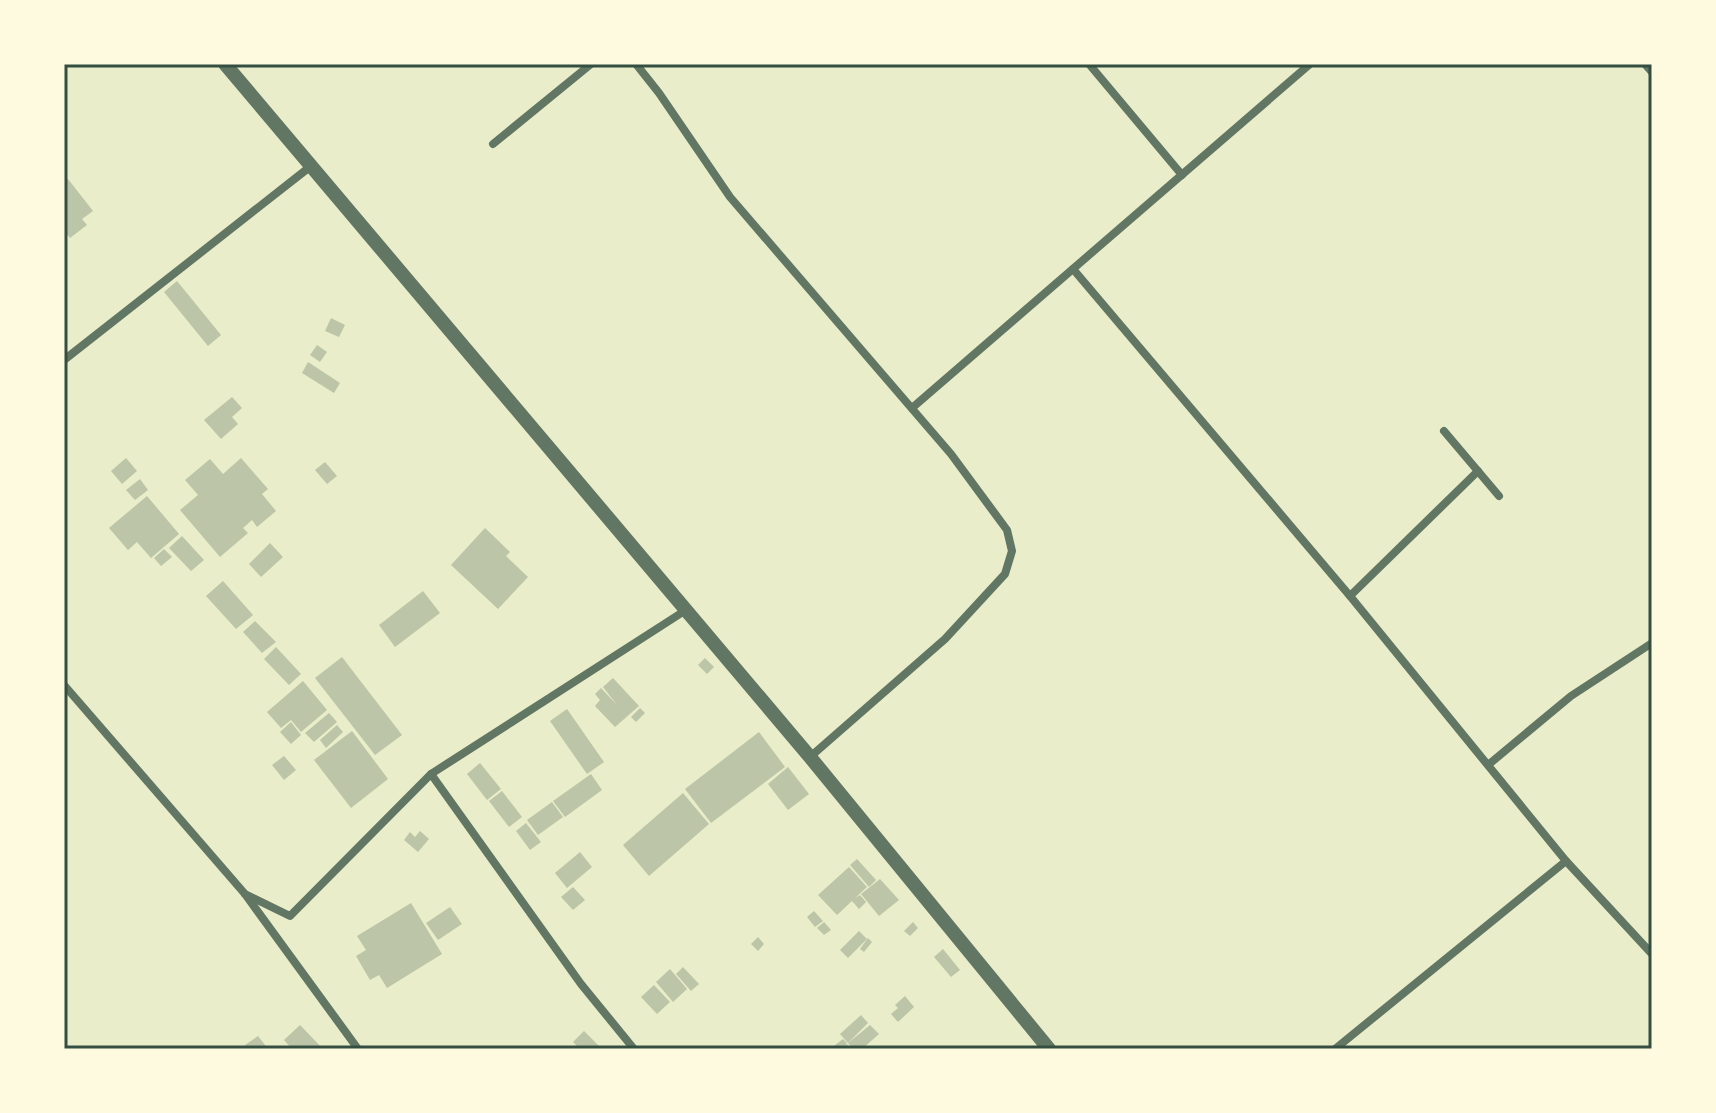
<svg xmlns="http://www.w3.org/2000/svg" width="1716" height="1113" viewBox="0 0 1716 1113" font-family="Inter,sans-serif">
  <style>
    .building { fill: #bcc5a7 }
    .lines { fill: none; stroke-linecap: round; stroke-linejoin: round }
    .minor { stroke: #617663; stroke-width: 8 }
    .tertiary { stroke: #617663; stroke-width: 14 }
    .neatline { fill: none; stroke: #344e41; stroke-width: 3 }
  </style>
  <rect width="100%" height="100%" fill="#e9edc9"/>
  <g class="building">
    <polygon points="68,179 93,211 82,219 87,225 70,238 64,231 64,182"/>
    <polygon points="177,281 221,335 208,346 164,292"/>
    <polygon points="331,318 345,325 339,337 325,331"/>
    <polygon points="317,345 327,352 320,362 310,355"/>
    <polygon points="308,362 340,383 334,393 302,373"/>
    <polygon points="232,397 242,408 232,417 238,424 221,439 204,420"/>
    <polygon points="126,458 137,471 122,484 111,471"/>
    <polygon points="241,458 268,489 262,494 276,511 257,527 252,520 243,528 248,533 220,557 180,510 198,495 185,480 210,459 223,474"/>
    <polygon points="325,462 337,476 327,484 315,470"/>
    <polygon points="140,479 148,490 135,500 126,490"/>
    <polygon points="147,496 179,534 151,558 137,542 128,550 109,528"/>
    <polygon points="485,528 510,552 506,556 528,577 498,609 451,565"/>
    <polygon points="182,536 204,560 191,571 169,548"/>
    <polygon points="270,543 283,557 261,577 249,564"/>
    <polygon points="164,549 172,557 161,566 154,558"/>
    <polygon points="223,581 253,615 236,629 206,596"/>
    <polygon points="423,591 440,613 395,647 379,625"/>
    <polygon points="255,621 276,642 262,653 243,632"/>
    <polygon points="276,647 301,674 289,685 264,659"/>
    <polygon points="342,657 402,735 375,755 315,678"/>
    <polygon points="705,658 714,667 707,674 698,665"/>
    <polygon points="613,678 639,706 615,727 595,706 600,700 595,694 601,688 617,705 603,687"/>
    <polygon points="303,681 327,710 301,732 291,720 281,728 267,712"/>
    <polygon points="640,708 645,713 636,722 631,717"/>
    <polygon points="567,709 604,762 587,774 550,721"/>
    <polygon points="329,713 337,722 314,742 305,733"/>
    <polygon points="291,722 301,735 291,744 280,732"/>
    <polygon points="337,725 343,732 326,748 320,740"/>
    <polygon points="352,731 388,779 351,808 314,760"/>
    <polygon points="759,732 785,767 711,823 685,789"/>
    <polygon points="284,756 296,770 284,780 272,765"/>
    <polygon points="480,763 501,789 487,800 467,774"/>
    <polygon points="788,767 809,794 788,810 768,784"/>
    <polygon points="591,774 602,790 565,817 553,801"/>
    <polygon points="502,791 522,817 509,827 489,801"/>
    <polygon points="683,793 709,824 649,876 623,845"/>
    <polygon points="552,802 563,817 538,835 527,820"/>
    <polygon points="526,823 541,842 530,850 516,831"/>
    <polygon points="420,831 429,839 418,852 404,840 410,832 415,837"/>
    <polygon points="580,852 592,867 567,888 555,873"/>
    <polygon points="857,859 876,880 869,887 850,865"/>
    <polygon points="849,867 867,887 855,898 860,895 866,902 859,909 852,901 837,915 818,895"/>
    <polygon points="880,879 899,900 879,916 861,894"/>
    <polygon points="573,887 585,900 573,910 561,897"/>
    <polygon points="411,903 442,954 387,988 379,975 370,980 356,956 366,950 357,936"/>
    <polygon points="450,907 462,924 438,940 426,923"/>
    <polygon points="814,911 823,921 815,927 807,917"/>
    <polygon points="824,922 831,930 824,935 817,928"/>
    <polygon points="913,922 918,928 910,936 904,931"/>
    <polygon points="859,931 867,939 848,958 840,950"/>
    <polygon points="758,937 764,944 758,951 751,944"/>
    <polygon points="868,938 872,942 864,952 860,949"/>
    <polygon points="943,949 960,970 951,977 934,957"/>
    <polygon points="683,967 699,984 691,991 676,974"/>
    <polygon points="670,969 687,989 673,1002 656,982"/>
    <polygon points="654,985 670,1002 657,1014 641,997"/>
    <polygon points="905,996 914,1007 898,1022 891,1014 898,1008 895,1005"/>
    <polygon points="861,1015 868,1023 848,1043 840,1034"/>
    <polygon points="300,1025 323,1049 292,1049 284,1040"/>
    <polygon points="870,1025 879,1034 862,1049 853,1049 848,1043"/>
    <polygon points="584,1031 602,1049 580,1049 573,1042"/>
    <polygon points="258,1036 268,1049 247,1049 245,1045"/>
    <polygon points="843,1039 847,1043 845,1045 847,1044 851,1049 830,1049"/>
  </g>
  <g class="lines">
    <g class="minor">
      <polyline points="636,64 659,93 730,197 951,454 1007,530 1012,551 1005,574 945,639 810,757"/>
      <polyline points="1089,64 1182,175"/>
      <polyline points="1645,64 1652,72"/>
      <polyline points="493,144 591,64"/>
      <polyline points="1073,269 1350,596 1566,861 1652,954"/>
      <polyline points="64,360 311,166"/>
      <polyline points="912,408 1310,64"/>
      <polyline points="1444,431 1499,496"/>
      <polyline points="1350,596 1478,471"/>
      <polyline points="64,685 245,894 358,1049"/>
      <polyline points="1488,765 1571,696 1652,643"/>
      <polyline points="431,774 581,984 634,1049"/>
      <polyline points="245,894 290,916 431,774 686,610"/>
      <polyline points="1335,1049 1566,861"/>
    </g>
    <polyline class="tertiary" points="225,64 810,757 1049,1049"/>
  </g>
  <rect width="1716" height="1113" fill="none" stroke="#fefae0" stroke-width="132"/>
  <rect x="66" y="66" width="1584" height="981" class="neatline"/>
</svg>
